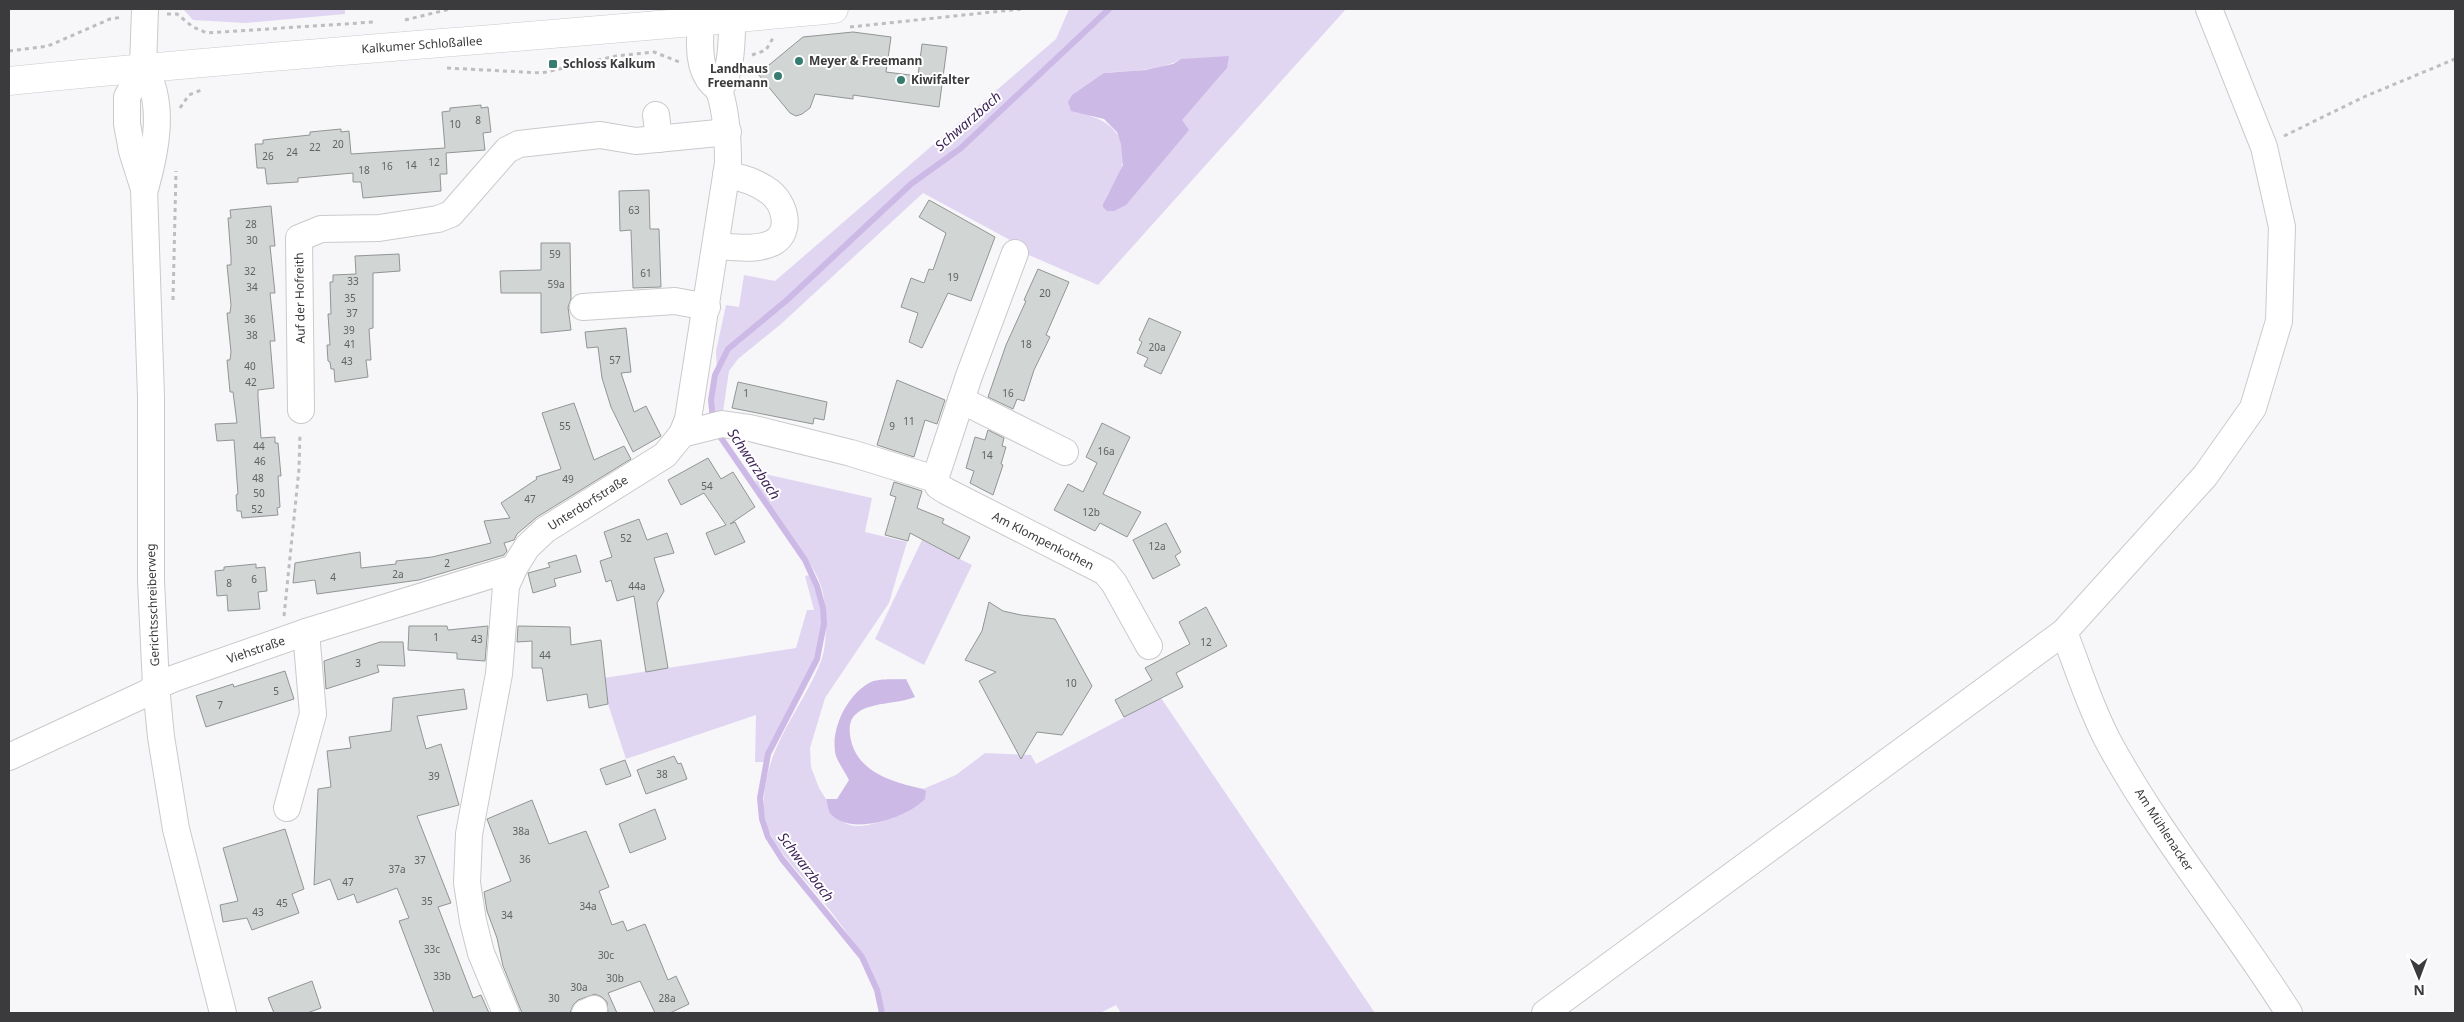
<svg xmlns="http://www.w3.org/2000/svg" width="2464" height="1022" viewBox="0 0 2464 1022" font-family="'Noto Sans',sans-serif">
  <style>
    .green { fill: #e1d6f2; fill-rule: evenodd }
    .water { fill: #cdb9e6 }
    .lines { fill: none; stroke-linecap: round; stroke-linejoin: round }
    .stream { stroke: #cdb9e6; stroke-width: 6 }
    .building { fill: #d1d5d4; stroke: #919594 }
    .minor-casing { stroke: #cac9cc; stroke-width: 28 }
    .major-casing { stroke: #cac9cc; stroke-width: 29 }
    .path { stroke: #bebdc0; stroke-width: 3; stroke-dasharray: 4 4; stroke-linecap: butt }
    .minor { stroke: #fff; stroke-width: 26 }
    .major { stroke: #fff; stroke-width: 28 }
    .poi-dot { fill: #377c71; stroke: #fff; stroke-width: 2 }
    .labels { text-anchor: middle; stroke-width: 4; stroke-linejoin: round; paint-order: stroke }
    .number-label { font-size: 10px; fill: #606162 }
    .street-label { font-size: 12px; fill: #3b3a3c; stroke: #fff }
    .poi-label { font-size: 12px; font-weight: bold; fill: #3b3a3c; stroke: #fff; text-anchor: start }
    .water-label { font-size: 14px; font-style: italic; fill: #3a1f55; stroke: #fff }
  </style>
  <rect width="100%" height="100%" fill="#f7f6f9"/>
  <g class="green">
    <polygon points="183,9 345,9 345,14 245,23 193,20"/>
    <path d="M1069,9H1346L1098,285L1008,246L1010,240L923,193L781,324L738,359L729,371L722,418L714,419L713,401L717,376L716,351L726,305L739,307L744,275L775,281L1056,39ZM1181,59L1222,74L1103,207C1105,195 1115,184 1120,172C1131,146 1116,123 1090,116L1104,73C1130,70 1158,72 1181,59Z"/>
    <path d="M765,474L872,498L865,532L907,542L889,603L825,698L810,748L811,767L819,788L826,799L829,812C835,816 843,823 850,825C871,830 903,813 921,803L926,791L923,789L956,775L985,753L1031,755L1036,764L1161,698L1375,1013H1121L1116,1005L1100,1013H885C874,964 843,926 811,887C794,867 772,846 765,819C762,806 764,794 766,781C775,735 804,704 821,661C828,644 827,604 821,586C813,562 794,544 780,523C771,510 763,495 755,481Z"/>
    <polygon points="922,540 972,565 924,665 875,639"/>
    <path d="M810,575C814,586 820,597 822,608C830,656 779,717 765,762H755L756,715L626,759L608,704L604,678L796,648L807,610H814L805,576Z"/>
  </g>
  <g class="water">
    <polygon points="1229,56 1227,68 1182,120 1189,130 1126,205 1114,211 1107,211 1103,207 1103,204 1123,165 1121,144 1117,132 1104,119 1071,111 1068,102 1072,95 1104,73 1145,70 1173,64 1181,59"/>
    <path d="M906,679L915,697C898,704 869,702 856,714C850,719 849,727 850,735C855,772 892,782 923,789L926,791L925,799C907,818 848,838 829,812L826,799H837L849,780C845,772 839,764 836,756C829,730 848,693 871,682C881,678 896,680 906,679Z"/>
  </g>
  <g class="lines">
    <g class="stream">
      <polyline points="713,420 711,400 715,375 728,349 787,300 911,184 961,148 1109,9"/>
      <polyline points="717,432 805,560 817,586 823,608 824,624 817,659 768,754 760,798 762,819 768,837 782,859 862,957 877,990 882,1013"/>
    </g>
  </g>
  <g class="building">
    <polygon points="853,32 891,37 886,72 918,76 922,44 947,47 939,107 853,95 853,99 815,94 810,108 802,114 796,116 790,113 758,74 803,37"/>
    <polygon points="481,105 481,108 488,107 491,132 483,133 485,150 446,153 447,174 440,174 441,191 363,198 361,182 353,182 353,173 298,178 298,182 267,184 265,168 257,168 255,144 263,144 263,140 310,135 310,132 341,129 341,132 349,131 351,154 445,148 442,112 450,111 450,108"/>
    <polygon points="649,190 650,229 659,229 661,287 633,288 631,230 620,231 619,191"/>
    <polygon points="929,200 995,237 971,301 948,293 922,348 909,342 918,313 901,307 911,278 924,283 929,269 933,270 946,233 919,217"/>
    <polygon points="271,206 275,246 270,246 275,293 270,293 275,341 270,341 274,388 258,390 258,397 261,438 275,437 275,443 278,443 281,476 278,476 280,507 277,508 278,515 242,518 241,511 237,511 236,495 238,494 234,440 217,441 215,424 237,423 233,392 230,392 227,360 230,360 231,352 227,313 230,313 231,305 227,265 231,265 231,257 228,218 231,218 230,210"/>
    <polygon points="541,243 570,243 571,299 568,307 571,330 541,333 541,293 501,293 500,271 541,270"/>
    <polygon points="399,254 400,271 373,273 373,328 369,329 371,360 366,360 368,377 335,382 334,369 331,369 330,362 328,361 327,345 330,345 328,314 331,314 330,282 333,282 333,275 356,274 355,256"/>
    <polygon points="1038,269 1069,282 1046,335 1050,337 1034,370 1024,401 1017,399 1013,409 988,397 1006,345 1026,301 1024,300"/>
    <polygon points="1149,318 1181,332 1161,374 1144,366 1148,358 1137,353 1142,342 1139,340"/>
    <polygon points="626,328 631,372 621,373 634,412 646,406 661,436 633,452 611,407 602,378 598,347 587,348 585,332"/>
    <polygon points="897,380 945,400 937,424 925,420 914,457 877,445"/>
    <polygon points="738,382 827,402 824,420 814,418 813,424 732,408"/>
    <polygon points="574,403 594,460 624,446 631,459 537,517 517,534 514,540 504,543 507,551 504,555 419,580 317,594 315,580 293,583 295,563 360,552 361,568 396,564 396,561 432,557 491,543 484,521 510,518 501,503 537,479 536,477 561,469 542,413"/>
    <polygon points="1102,423 1130,437 1103,494 1141,512 1127,537 1100,523 1095,531 1054,510 1068,484 1083,492 1097,463 1086,457"/>
    <polygon points="988,430 1004,438 1002,446 1006,447 1001,464 1003,465 993,495 970,483 974,471 966,468 975,437 985,440"/>
    <polygon points="708,458 721,479 733,472 755,507 730,524 735,522 745,542 715,555 706,533 726,525 704,493 681,505 668,480"/>
    <polygon points="894,482 922,491 917,508 944,519 942,523 970,537 959,559 910,533 908,541 885,535 896,497 890,495"/>
    <polygon points="639,519 647,540 667,533 674,553 654,558 664,591 657,603 668,668 646,672 634,596 617,601 611,580 606,582 600,561 612,557 604,532"/>
    <polygon points="1166,523 1181,552 1175,556 1180,565 1153,579 1133,540"/>
    <polygon points="576,555 581,572 554,579 556,586 533,593 528,573 550,567 548,563"/>
    <polygon points="256,564 256,568 265,567 267,591 258,592 260,609 228,611 227,595 217,596 215,571 224,570 224,567"/>
    <polygon points="989,602 1003,611 1021,615 1055,619 1092,686 1062,735 1037,732 1021,759 979,681 996,672 965,660 982,631"/>
    <polygon points="1206,607 1227,646 1176,673 1183,687 1124,717 1115,700 1152,680 1145,668 1190,644 1179,622"/>
    <polygon points="409,626 447,626 448,630 488,626 485,661 457,659 457,653 408,650"/>
    <polygon points="518,626 570,627 571,645 601,640 608,704 589,708 587,694 547,701 542,668 532,668 532,641 517,642"/>
    <polygon points="380,642 403,642 405,666 377,665 379,672 326,689 324,661"/>
    <polygon points="285,671 294,699 206,727 196,696 233,684 234,687"/>
    <polygon points="464,689 467,709 417,716 426,749 441,744 459,805 417,816 451,903 438,907 473,998 481,995 489,1013 434,1013 399,921 409,918 397,888 357,903 354,894 338,900 330,879 314,885 318,789 331,787 327,751 351,748 349,737 391,731 393,698"/>
    <polygon points="674,756 678,764 681,763 687,779 646,794 637,770"/>
    <polygon points="625,760 631,776 606,785 600,769"/>
    <polygon points="532,800 549,844 586,831 609,887 599,891 612,925 623,921 627,931 645,924 668,980 676,976 689,1004 670,1013 655,1013 640,981 608,993 617,1013 608,1013 607,1002 602,997 595,994 578,1000 573,1005 570,1013 522,1013 503,966 497,938 487,911 484,892 511,881 487,819"/>
    <polygon points="655,809 666,839 630,853 619,824"/>
    <polygon points="285,829 304,889 292,894 299,913 252,930 247,918 223,922 220,905 238,901 223,848"/>
    <polygon points="312,981 321,1008 307,1013 274,1013 268,998"/>
  </g>
  <g class="lines">
    <g class="minor-casing">
      <g id="minor">
        <polyline points="145,9 143,67 127,97 127,124 132,151 144,189 151,397 151,580 156,686 161,737 176,829 223,1013"/>
        <path d="M143,67C166,101 156,151 145,189"/>
        <path d="M719,91C734,67 731,36 733,9"/>
        <polyline points="656,115 659,139"/>
        <path d="M716,246C733,247 758,251 774,242C792,231 785,204 770,192C757,182 741,177 726,175"/>
        <polyline points="583,307 675,301 707,307"/>
        <polyline points="961,400 1065,452"/>
        <polyline points="301,410 299,238 321,229 379,228 438,219 451,214 507,150 519,144 600,135 636,141 728,132"/>
        <polyline points="682,434 722,424 750,428 851,453 935,479 938,486 946,491 1105,572 1114,583 1149,646"/>
        <polyline points="935,479 969,376 1015,253"/>
        <path d="M2064,632C2078,668 2090,707 2108,741C2160,837 2231,921 2289,1013"/>
        <polyline points="9,757 147,693 156,686 175,678 306,632 514,568"/>
        <polyline points="287,808 313,714 306,632"/>
        <path d="M506,1013L481,953L473,921L467,883L469,834L499,674L506,586L514,568L527,547L545,530L665,455L682,434L688,419L728,163C728,140 727,116 720,93C718,87 711,84 708,78C696,60 700,29 703,9"/>
        <polyline points="585,1013 594,1009"/>
        <polyline points="1545,1013 2064,632 2205,476 2253,408 2279,321 2282,227 2264,147 2209,9"/>
      </g>
    </g>
    <g class="major-casing">
      <path id="major" d="M9,81C284,53 559,36 834,9"/>
    </g>
    <g class="path">
      <polyline points="167,14 177,14 193,27 207,33 374,22"/>
      <polyline points="405,20 450,9"/>
      <polyline points="850,27 1021,9"/>
      <polyline points="9,51 48,46 110,19 123,17"/>
      <polyline points="752,55 766,50 773,38"/>
      <polyline points="447,68 542,73 616,56 654,52 679,62"/>
      <polyline points="180,108 189,95 204,89"/>
      <polyline points="2284,136 2366,96 2455,59"/>
      <polyline points="173,300 176,171"/>
      <polyline points="284,616 299,469 300,433"/>
    </g>
    <use href="#minor" class="minor"/>
    <use href="#major" class="major"/>
  </g>
  <g class="poi-dot">
    <circle cx="799" cy="61" r="5"/>
    <rect x="548" y="59" width="10" height="10" rx="2.5"/>
    <circle cx="778" cy="76" r="5"/>
    <circle cx="901" cy="80" r="5"/>
  </g>
  <g class="labels">
    <g class="number-label">
      <text x="478" y="124">8</text>
      <text x="455" y="128">10</text>
      <text x="338" y="148">20</text>
      <text x="315" y="151">22</text>
      <text x="292" y="156">24</text>
      <text x="268" y="160">26</text>
      <text x="434" y="166">12</text>
      <text x="411" y="169">14</text>
      <text x="387" y="170">16</text>
      <text x="364" y="174">18</text>
      <text x="634" y="214">63</text>
      <text x="251" y="228">28</text>
      <text x="252" y="244">30</text>
      <text x="555" y="258">59</text>
      <text x="250" y="275">32</text>
      <text x="646" y="277">61</text>
      <text x="953" y="281">19</text>
      <text x="353" y="285">33</text>
      <text x="556" y="288">59a</text>
      <text x="252" y="291">34</text>
      <text x="1045" y="297">20</text>
      <text x="350" y="302">35</text>
      <text x="352" y="317">37</text>
      <text x="250" y="323">36</text>
      <text x="349" y="334">39</text>
      <text x="252" y="339">38</text>
      <text x="350" y="348">41</text>
      <text x="1026" y="348">18</text>
      <text x="1157" y="351">20a</text>
      <text x="615" y="364">57</text>
      <text x="347" y="365">43</text>
      <text x="250" y="370">40</text>
      <text x="251" y="386">42</text>
      <text x="746" y="397">1</text>
      <text x="1008" y="397">16</text>
      <text x="909" y="425">11</text>
      <text x="565" y="430">55</text>
      <text x="892" y="430">9</text>
      <text x="259" y="450">44</text>
      <text x="1106" y="455">16a</text>
      <text x="987" y="459">14</text>
      <text x="260" y="465">46</text>
      <text x="258" y="482">48</text>
      <text x="568" y="483">49</text>
      <text x="707" y="490">54</text>
      <text x="259" y="497">50</text>
      <text x="530" y="503">47</text>
      <text x="257" y="513">52</text>
      <text x="1091" y="516">12b</text>
      <text x="626" y="542">52</text>
      <text x="1157" y="550">12a</text>
      <text x="447" y="567">2</text>
      <text x="398" y="578">2a</text>
      <text x="333" y="581">4</text>
      <text x="254" y="583">6</text>
      <text x="229" y="587">8</text>
      <text x="637" y="590">44a</text>
      <text x="436" y="641">1</text>
      <text x="477" y="643">43</text>
      <text x="1206" y="646">12</text>
      <text x="545" y="659">44</text>
      <text x="358" y="667">3</text>
      <text x="1071" y="687">10</text>
      <text x="276" y="695">5</text>
      <text x="220" y="709">7</text>
      <text x="662" y="778">38</text>
      <text x="434" y="780">39</text>
      <text x="521" y="835">38a</text>
      <text x="525" y="863">36</text>
      <text x="420" y="864">37</text>
      <text x="397" y="873">37a</text>
      <text x="348" y="886">47</text>
      <text x="427" y="905">35</text>
      <text x="282" y="907">45</text>
      <text x="588" y="910">34a</text>
      <text x="258" y="916">43</text>
      <text x="507" y="919">34</text>
      <text x="432" y="953">33c</text>
      <text x="606" y="959">30c</text>
      <text x="442" y="980">33b</text>
      <text x="615" y="982">30b</text>
      <text x="579" y="991">30a</text>
      <text x="554" y="1002">30</text>
      <text x="667" y="1002">28a</text>
    </g>
    <g class="street-label">
      <text transform="translate(422 45) rotate(-4)" y="4">Kalkumer Schloßallee</text>
      <text transform="translate(300 298) rotate(-91)" y="4">Auf der Hofreith</text>
      <text transform="translate(588 503) rotate(-32)" y="4">Unterdorfstraße</text>
      <text transform="translate(1043 541) rotate(27)" y="4">Am Klompenkothen</text>
      <text transform="translate(153 605) rotate(-92)" y="4">Gerichtsschreiberweg</text>
      <text transform="translate(256 650) rotate(-19)" y="4">Viehstraße</text>
      <text transform="translate(2164 830) rotate(57)" y="4">Am Mühlenacker</text>
    </g>
    <g class="poi-label">
      <text x="809" y="65">Meyer &amp; Freemann</text>
      <text x="563" y="68">Schloss Kalkum</text>
      <text x="768" y="73" text-anchor="end">Landhaus<tspan x="768" dy="14">Freemann</tspan></text>
      <text x="911" y="84">Kiwifalter</text>
    </g>
    <g class="water-label">
      <text transform="translate(968 121) rotate(-41)" y="5">Schwarzbach</text>
      <text transform="translate(754 464) rotate(56)" y="5">Schwarzbach</text>
      <text transform="translate(806 867) rotate(53)" y="5">Schwarzbach</text>
    </g>
  </g>
  <rect width="2464" height="1022" fill="none" stroke="#3b3a3c" stroke-width="20"/>
  <g transform="translate(2419 977) rotate(179)" stroke="#ffffff" stroke-width="4" paint-order="stroke">
  <path d="M0-4L9 19L0 12L-9 19Z" fill="#3b3a3c"/>
  <text y="-8" font-size="14" font-weight="bold" text-anchor="middle" fill="#3b3a3c">N</text>
  </g>
</svg>
